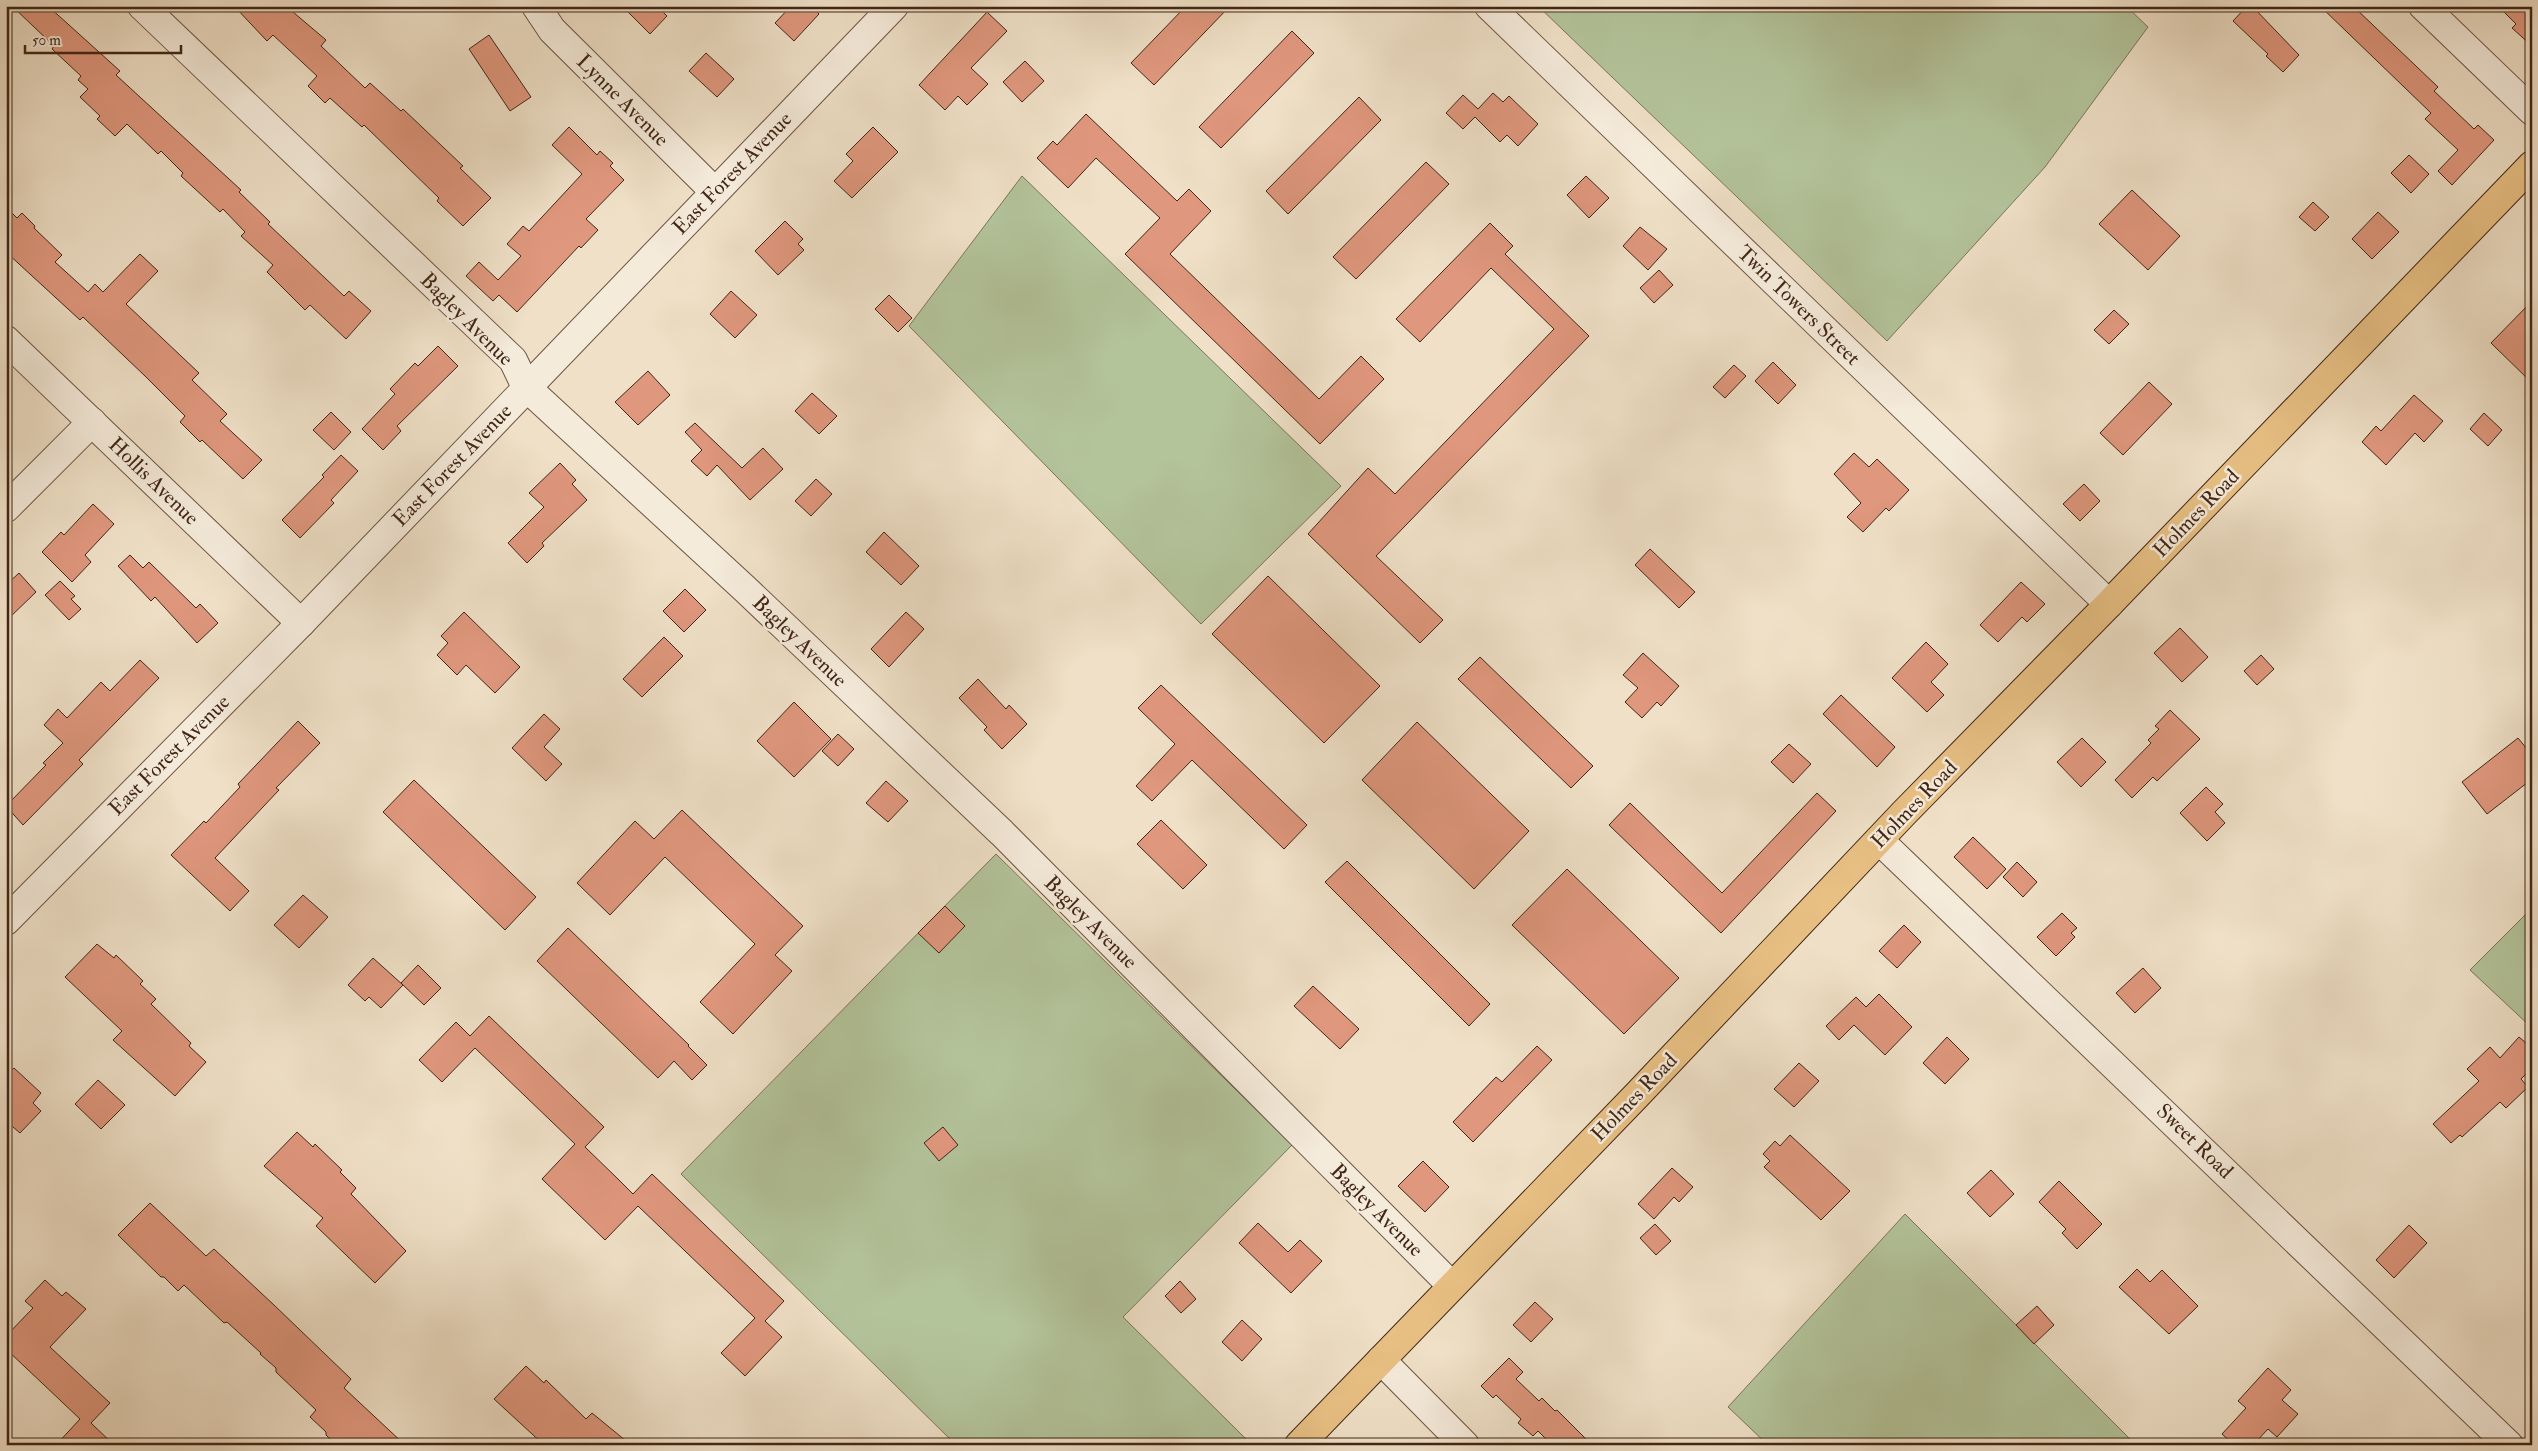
<svg xmlns="http://www.w3.org/2000/svg" width="2538" height="1451" viewBox="0 0 2538 1451" font-family="'IM FELL Double Pica',serif">
  <style>
    .green { fill: #b3c39a; stroke: #7a7458 }
    .building { fill: #df977d; stroke: #412615 }
    .lines { fill: none; stroke-linecap: round; stroke-linejoin: round }
    .minor-casing { stroke: #6c5442; stroke-width: 30 }
    .major-casing { stroke: #412615; stroke-width: 30 }
    .minor { stroke: #f5ebdb; stroke-width: 28 }
    .major { stroke: #e8c084; stroke-width: 28 }
    .labels { text-anchor: middle; stroke-width: 5; stroke-linejoin: round; paint-order: stroke }
    .street-label { font-size: 21px; fill: #412615; stroke: #f5ebdb }
  </style>
  <rect width="100%" height="100%" fill="#efe0c7"/>
  <filter id="stains"><feTurbulence type="fractalNoise" baseFrequency=".004" numOctaves="4"/><feColorMatrix values="0 0 0 0 .2 0 0 0 0 .09 0 0 0 0 .02 0 0 0 .5 -.17"/></filter>
  <radialGradient id="worn" r=".72"><stop offset=".6" stop-color="#630" stop-opacity="0"/><stop offset="1" stop-color="#630" stop-opacity=".3"/></radialGradient>
  <g class="green">
    <polygon points="1538,6 2126,6 2148,27 2045,167 1887,341"/>
    <polygon points="1022,176 1341,486 1201,624 909,326"/>
    <polygon points="996,854 1292,1145 1123,1317 1246,1439 1240,1445 956,1445 681,1174"/>
    <polygon points="2532,908 2532,1028 2470,970"/>
    <polygon points="1905,1214 2131,1440 2138,1445 1768,1445 1728,1407"/>
  </g>
  <g class="building">
    <polygon points="12,6 48,6 120,71 116,75 241,190 239,192 270,222 268,224 344,296 349,291 371,311 346,339 310,305 305,310 267,272 273,265 241,236 245,232 223,209 220,212 181,176 183,173 161,151 158,154 127,124 115,136 97,119 100,116 80,97 88,89 78,80 81,76 52,49 54,46"/>
    <polygon points="234,6 286,6 326,40 321,46 365,88 370,83 401,111 403,109 463,166 460,168 491,198 463,226 437,201 439,198 364,125 362,127 330,98 325,103 308,86 317,76 273,35 267,41"/>
    <polygon points="622,6 657,6 667,16 650,34"/>
    <polygon points="791,6 811,6 819,14 794,41 775,23"/>
    <polygon points="1186,6 1230,6 1154,85 1131,63"/>
    <polygon points="2247,6 2252,6 2299,55 2283,72 2266,56 2268,54 2233,21"/>
    <polygon points="2320,6 2353,6 2438,87 2434,91 2474,129 2478,125 2494,140 2452,185 2438,171 2458,150 2425,119 2431,113"/>
    <polygon points="2498,6 2524,6 2529,11 2532,8 2532,46 2512,28 2516,24"/>
    <polygon points="987,12 1007,31 971,68 988,84 967,105 958,96 945,110 919,85"/>
    <polygon points="1292,31 1314,53 1221,148 1199,127"/>
    <polygon points="489,35 531,97 510,111 469,49"/>
    <polygon points="706,53 734,79 717,97 689,71"/>
    <polygon points="1025,61 1044,81 1022,102 1003,82"/>
    <polygon points="1493,93 1503,102 1509,96 1538,124 1518,146 1507,135 1500,142 1475,117 1463,129 1446,113 1463,95 1478,109"/>
    <polygon points="1359,97 1381,120 1288,214 1266,191"/>
    <polygon points="1086,114 1177,201 1189,189 1211,211 1170,254 1319,399 1361,356 1384,379 1320,444 1125,254 1160,218 1096,158 1068,188 1037,158 1053,141 1057,145"/>
    <polygon points="569,127 597,155 600,151 613,163 610,166 624,180 586,219 598,230 581,248 579,246 517,312 499,295 493,301 466,276 479,262 498,280 521,256 507,244 523,226 529,231 582,174 552,145"/>
    <polygon points="873,127 898,152 852,198 834,181 853,161 846,154"/>
    <polygon points="2409,155 2429,174 2411,193 2391,173"/>
    <polygon points="1426,162 1449,184 1356,279 1333,257"/>
    <polygon points="1586,176 1609,198 1589,218 1567,195"/>
    <polygon points="2132,190 2180,236 2148,270 2099,224"/>
    <polygon points="2313,202 2329,217 2315,231 2299,217"/>
    <polygon points="6,207 17,218 22,213 35,226 34,228 62,255 55,262 88,292 95,284 103,292 140,254 158,271 126,304 199,373 192,380 227,414 220,421 262,460 243,479 202,440 200,442 180,422 185,416 145,376 83,317 80,320 6,252"/>
    <polygon points="2378,212 2399,232 2372,259 2352,239"/>
    <polygon points="785,221 803,239 798,244 804,250 778,275 755,251"/>
    <polygon points="1490,223 1513,246 1505,254 1589,336 1376,556 1443,620 1420,643 1308,534 1368,468 1395,494 1554,329 1491,268 1420,342 1396,319"/>
    <polygon points="1640,227 1667,249 1648,270 1623,246"/>
    <polygon points="1659,270 1673,285 1654,303 1640,288"/>
    <polygon points="731,291 757,315 735,338 710,314"/>
    <polygon points="889,295 912,318 898,332 875,309"/>
    <polygon points="2532,301 2532,383 2491,343"/>
    <polygon points="2114,310 2129,324 2109,344 2094,330"/>
    <polygon points="438,346 458,366 397,426 401,431 383,450 362,429 395,394 390,389 415,363 418,366"/>
    <polygon points="1773,362 1796,385 1778,404 1755,381"/>
    <polygon points="1734,365 1746,376 1725,398 1713,387"/>
    <polygon points="648,371 670,395 638,425 615,402"/>
    <polygon points="2149,382 2172,404 2123,455 2100,433"/>
    <polygon points="812,393 837,416 819,434 795,411"/>
    <polygon points="2414,395 2443,421 2424,442 2415,433 2386,465 2362,442 2376,426 2381,431"/>
    <polygon points="331,412 351,432 334,450 313,430"/>
    <polygon points="2484,413 2502,430 2488,446 2470,429"/>
    <polygon points="695,423 742,468 763,448 783,469 750,500 717,465 707,476 691,461 702,450 685,432"/>
    <polygon points="1854,453 1869,467 1877,459 1909,490 1889,511 1886,508 1863,532 1847,517 1861,503 1834,474"/>
    <polygon points="341,455 358,471 331,500 334,503 300,538 282,520 324,477 322,475"/>
    <polygon points="560,463 576,480 572,484 587,500 542,543 544,546 527,563 508,543 544,507 529,493"/>
    <polygon points="816,479 832,494 811,516 795,501"/>
    <polygon points="2084,484 2100,501 2080,521 2063,504"/>
    <polygon points="93,504 114,524 85,555 91,562 72,582 42,552 61,532 64,535"/>
    <polygon points="884,532 919,566 901,585 866,552"/>
    <polygon points="1650,549 1695,592 1679,608 1635,565"/>
    <polygon points="130,555 143,568 149,562 196,608 200,604 218,623 197,643 155,597 151,601 118,566"/>
    <polygon points="19,573 36,592 6,621 6,585"/>
    <polygon points="1268,576 1380,686 1324,743 1212,634"/>
    <polygon points="60,581 75,596 71,599 81,609 69,620 45,595"/>
    <polygon points="2021,582 2045,604 2027,622 2022,617 1998,642 1980,625"/>
    <polygon points="685,589 706,610 684,632 663,611"/>
    <polygon points="464,612 520,667 495,693 466,665 457,675 437,655 448,643 441,636"/>
    <polygon points="906,612 924,629 889,667 871,649"/>
    <polygon points="2180,628 2208,657 2182,682 2154,653"/>
    <polygon points="664,637 683,656 642,697 623,679"/>
    <polygon points="1926,642 1948,664 1931,682 1944,695 1927,712 1892,678"/>
    <polygon points="1643,653 1679,686 1661,706 1657,702 1642,718 1625,702 1638,688 1623,675"/>
    <polygon points="2261,655 2274,669 2257,685 2244,671"/>
    <polygon points="1480,657 1593,766 1571,788 1458,679"/>
    <polygon points="140,660 159,678 79,760 83,764 23,825 6,806 46,765 43,763 63,743 44,725 58,709 67,718 101,682 110,691"/>
    <polygon points="978,679 1006,709 1009,705 1027,724 1002,749 984,730 987,727 959,698"/>
    <polygon points="1161,685 1307,825 1284,849 1192,760 1152,801 1136,786 1175,744 1138,708"/>
    <polygon points="1841,695 1895,747 1877,767 1823,714"/>
    <polygon points="794,702 831,739 794,777 757,741"/>
    <polygon points="2170,710 2200,739 2157,781 2153,777 2132,798 2115,780 2151,743 2148,740 2159,729 2155,726"/>
    <polygon points="544,714 560,729 544,747 562,764 546,781 512,748"/>
    <polygon points="298,721 320,743 276,788 279,790 215,858 249,891 230,911 171,855 204,821 206,823 240,787 238,784"/>
    <polygon points="1417,722 1529,831 1474,889 1362,780"/>
    <polygon points="838,734 854,749 838,766 822,751"/>
    <polygon points="2082,738 2106,762 2081,787 2057,762"/>
    <polygon points="2518,738 2532,755 2532,779 2487,814 2462,782"/>
    <polygon points="1789,744 1811,764 1793,783 1771,762"/>
    <polygon points="414,780 536,897 505,930 383,812"/>
    <polygon points="886,781 908,801 888,822 866,803"/>
    <polygon points="2206,787 2223,804 2215,812 2225,823 2207,841 2180,813"/>
    <polygon points="1817,793 1836,811 1721,933 1609,825 1630,803 1722,893"/>
    <polygon points="682,810 803,926 775,955 792,971 733,1034 700,1002 755,944 665,857 610,915 577,883 635,821 654,839"/>
    <polygon points="1161,820 1207,865 1183,889 1137,844"/>
    <polygon points="1973,837 2006,869 1987,889 1954,857"/>
    <polygon points="1347,861 1490,1004 1469,1026 1325,882"/>
    <polygon points="2017,862 2037,882 2023,897 2003,877"/>
    <polygon points="1567,869 1679,978 1624,1034 1512,925"/>
    <polygon points="303,895 328,917 299,948 274,925"/>
    <polygon points="945,906 965,926 939,953 918,933"/>
    <polygon points="2062,913 2077,928 2071,933 2075,937 2056,956 2037,937"/>
    <polygon points="1904,925 1921,942 1897,968 1879,951"/>
    <polygon points="568,928 689,1045 688,1046 707,1065 692,1080 674,1061 658,1078 537,961"/>
    <polygon points="97,944 114,958 116,955 143,981 140,984 156,999 151,1004 191,1043 189,1046 206,1062 175,1096 113,1040 122,1031 65,977"/>
    <polygon points="373,958 403,985 381,1008 369,997 365,1001 348,985"/>
    <polygon points="418,965 441,988 424,1005 401,983"/>
    <polygon points="2143,968 2161,988 2135,1013 2116,993"/>
    <polygon points="1313,986 1359,1029 1340,1049 1294,1006"/>
    <polygon points="1879,994 1912,1027 1885,1055 1854,1025 1839,1040 1826,1026 1856,997 1866,1007"/>
    <polygon points="489,1016 604,1127 585,1147 618,1179 633,1194 652,1174 784,1301 765,1321 782,1337 745,1376 721,1353 755,1318 638,1206 605,1240 542,1179 575,1144 475,1048 442,1082 419,1060 456,1022 470,1036"/>
    <polygon points="1947,1037 1969,1059 1945,1084 1923,1063"/>
    <polygon points="2519,1037 2532,1048 2532,1068 2521,1079 2528,1087 2506,1108 2500,1102 2462,1137 2460,1135 2451,1143 2433,1124 2479,1081 2467,1069 2490,1047 2500,1058"/>
    <polygon points="1537,1046 1552,1060 1473,1142 1453,1122 1496,1077 1502,1082"/>
    <polygon points="1799,1063 1819,1081 1794,1107 1774,1089"/>
    <polygon points="14,1068 41,1093 33,1103 41,1111 20,1133 6,1121 6,1076"/>
    <polygon points="98,1080 125,1105 101,1129 75,1104"/>
    <polygon points="943,1127 958,1145 939,1161 924,1143"/>
    <polygon points="297,1132 313,1147 315,1144 342,1170 340,1172 356,1188 351,1194 406,1251 375,1283 316,1226 323,1218 264,1166"/>
    <polygon points="1790,1135 1850,1191 1821,1220 1764,1167 1770,1161 1763,1154 1775,1141 1780,1146"/>
    <polygon points="1423,1161 1449,1187 1425,1212 1398,1186"/>
    <polygon points="1672,1168 1693,1187 1679,1202 1674,1197 1654,1219 1638,1204"/>
    <polygon points="1991,1170 2014,1194 1990,1217 1967,1193"/>
    <polygon points="2059,1181 2102,1224 2077,1249 2062,1233 2066,1229 2039,1202"/>
    <polygon points="150,1203 206,1256 214,1249 274,1305 351,1379 344,1388 405,1445 336,1445 326,1435 326,1432 310,1417 316,1410 276,1372 276,1368 260,1354 261,1353 227,1322 224,1323 184,1285 178,1291 164,1277 161,1277 118,1235"/>
    <polygon points="1258,1223 1288,1252 1300,1240 1322,1261 1291,1293 1239,1243"/>
    <polygon points="1655,1224 1671,1241 1656,1255 1640,1238"/>
    <polygon points="2409,1225 2427,1243 2394,1278 2376,1260"/>
    <polygon points="2137,1269 2150,1282 2162,1270 2198,1306 2169,1334 2119,1287"/>
    <polygon points="45,1280 62,1296 66,1292 86,1309 50,1347 110,1403 91,1423 114,1445 56,1445 80,1419 6,1349 6,1336 33,1308 25,1301"/>
    <polygon points="1180,1281 1196,1299 1181,1313 1165,1296"/>
    <polygon points="1535,1302 1553,1319 1531,1342 1513,1325"/>
    <polygon points="2037,1306 2054,1325 2034,1344 2016,1325"/>
    <polygon points="1242,1320 1262,1339 1242,1361 1222,1342"/>
    <polygon points="1509,1358 1523,1372 1516,1379 1539,1401 1542,1398 1555,1411 1557,1410 1592,1445 1552,1445 1538,1431 1533,1436 1518,1423 1521,1419 1496,1395 1493,1398 1481,1386"/>
    <polygon points="526,1366 544,1383 546,1380 586,1419 592,1413 631,1445 544,1445 494,1399"/>
    <polygon points="2268,1368 2291,1390 2282,1400 2298,1414 2277,1437 2268,1429 2253,1445 2234,1445 2222,1434 2246,1408 2238,1401"/>
  </g>
  <g class="lines">
    <g class="minor-casing">
      <g id="minor">
        <polyline points="142,6 513,360 526,387 744,588 1002,833 1451,1285"/>
        <polyline points="536,6 552,30 714,191"/>
        <polyline points="1489,6 2109,604"/>
        <polyline points="2423,6 2532,111"/>
        <polyline points="6,340 301,623"/>
        <polyline points="6,508 92,422"/>
        <polyline points="1879,840 2509,1445"/>
        <polyline points="6,921 301,623 894,6"/>
        <polyline points="1381,1360 1465,1445"/>
      </g>
    </g>
    <g class="major-casing">
      <polyline id="major" points="1299,1445 1637,1095 1904,813 2109,604 2532,165"/>
    </g>
    <use href="#minor" class="minor"/>
    <use href="#major" class="major"/>
  </g>
  <g class="labels">
    <g class="street-label">
      <text transform="translate(623 100) rotate(45)" y="7">Lynne Avenue</text>
      <text transform="translate(732 173) rotate(-46)" y="7">East Forest Avenue</text>
      <text transform="translate(1799 305) rotate(44)" y="7">Twin Towers Street</text>
      <text transform="translate(467 319) rotate(45)" y="7">Bagley Avenue</text>
      <text transform="translate(452 465) rotate(-46)" y="7">East Forest Avenue</text>
      <text transform="translate(154 481) rotate(44)" y="7">Hollis Avenue</text>
      <text transform="translate(2196 513) rotate(-46)" y="7">Holmes Road</text>
      <text transform="translate(800 641) rotate(44)" y="7">Bagley Avenue</text>
      <text transform="translate(169 755) rotate(-45)" y="7">East Forest Avenue</text>
      <text transform="translate(1914 804) rotate(-46)" y="7">Holmes Road</text>
      <text transform="translate(1091 922) rotate(45)" y="7">Bagley Avenue</text>
      <text transform="translate(1634 1097) rotate(-46)" y="7">Holmes Road</text>
      <text transform="translate(2195 1141) rotate(44)" y="7">Sweet Road</text>
      <text transform="translate(1377 1210) rotate(45)" y="7">Bagley Avenue</text>
    </g>
  </g>
  <rect width="2538" height="1451" fill="none" stroke="#efe0c7" stroke-width="25"/>
  <rect x="8" y="8" width="2523" height="1436" fill="none" stroke="#412615" stroke-width="2.5"/>
  <rect x="12" y="12" width="2513" height="1426" fill="none" stroke="#412615"/>
  <path d="M25 45v8h156v-8" fill="none" stroke="#412615" stroke-width="2.5"/>
  <text x="32" y="45" font-size="15" fill="#412615" stroke="#f5ebdb" stroke-width="4" paint-order="stroke">50 m</text>
  <rect width="100%" height="100%" filter="url(#stains)"/>
  <rect width="100%" height="100%" fill="url(#worn)"/>
</svg>
